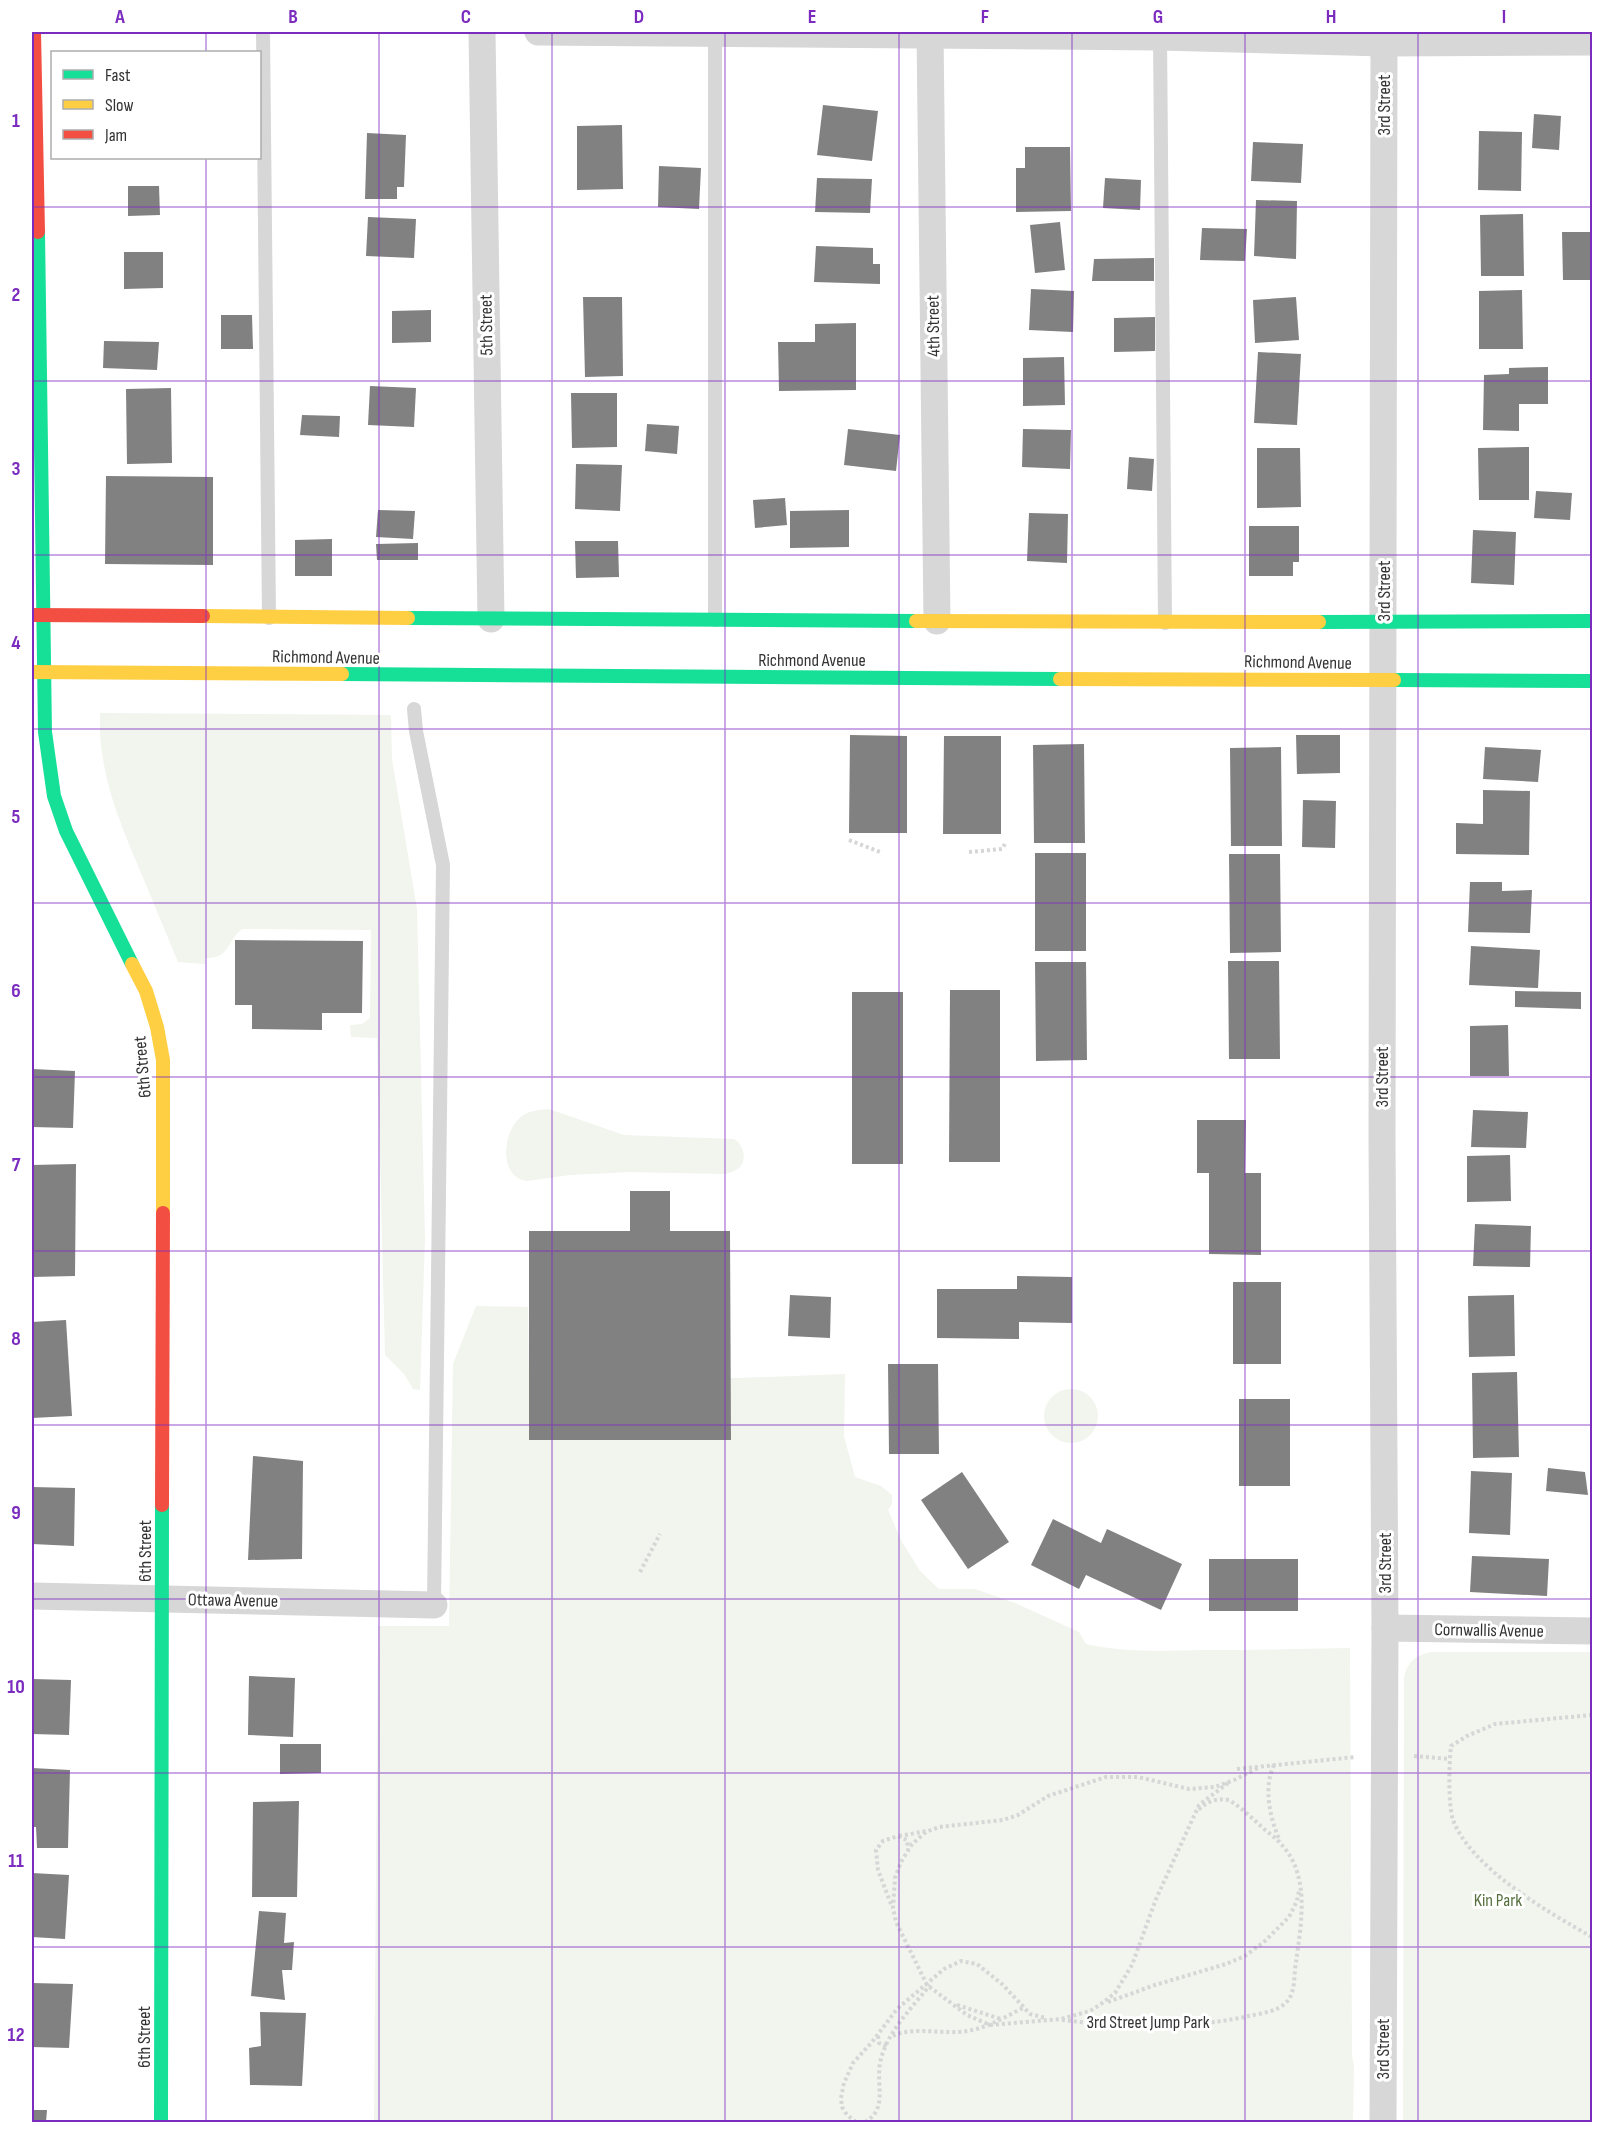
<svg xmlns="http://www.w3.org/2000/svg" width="1624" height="2154" viewBox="0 0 1624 2154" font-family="'Sofia Sans Condensed',sans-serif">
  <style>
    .green { fill: #f1f5ed }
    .building { fill: #818181 }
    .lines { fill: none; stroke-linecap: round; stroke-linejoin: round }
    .path { stroke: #d6d6d6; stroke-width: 4; stroke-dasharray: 3 3; stroke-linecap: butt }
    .lane { stroke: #d7d7d7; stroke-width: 14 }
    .street { stroke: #d7d7d7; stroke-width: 27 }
    .fast { stroke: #16e098; stroke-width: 14 }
    .slow { stroke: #ffcf43; stroke-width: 14 }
    .jam { stroke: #f24e42; stroke-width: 14 }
    .grid { fill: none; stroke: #7b2cbf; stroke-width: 1.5; stroke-opacity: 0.55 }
    .labels { text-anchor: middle; stroke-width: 6; stroke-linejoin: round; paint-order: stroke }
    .street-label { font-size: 18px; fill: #333; stroke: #fff }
    .park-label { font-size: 18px; fill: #56703f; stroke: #fff }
    .neatline { fill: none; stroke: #7b2cbf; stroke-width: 2 }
    .grid-label { font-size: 20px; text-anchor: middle; font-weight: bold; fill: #7b2cbf }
  </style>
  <rect width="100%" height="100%" fill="#fff"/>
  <g class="green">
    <path d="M100,713L391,715L392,759L417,909L425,1238L420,1390L413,1389L404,1374L385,1355L377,1038L351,1037L350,1025L362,1024L370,1018L371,930L242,929C226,942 230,959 205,958V964L178,962C165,931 152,899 139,868C117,816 98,770 100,713Z"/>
    <path d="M549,1109L624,1135L734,1139C743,1144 748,1160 739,1168C735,1171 730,1172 726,1174L629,1172L570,1175L527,1181C498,1177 502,1131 522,1116C530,1110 540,1110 549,1109Z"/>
    <path d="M476,1306L528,1307L529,1380L740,1378L845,1374L844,1436L855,1477L881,1486L892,1495V1504L888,1510L901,1540L920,1571L939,1589H975L1015,1603L1079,1632L1086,1644C1126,1653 1166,1651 1206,1650C1254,1650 1302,1649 1350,1648L1352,2056L1354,2066L1353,2122H374L378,1626H449L453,1364Z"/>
    <circle cx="1071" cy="1416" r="27"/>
    <path d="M1432,1652H1592V2122H1403L1404,1677C1408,1661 1416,1655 1432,1652Z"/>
  </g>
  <g class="building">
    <polygon points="823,105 878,111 872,161 817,155"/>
    <polygon points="1534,114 1561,116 1559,150 1532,148"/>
    <polygon points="622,125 623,189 577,190 577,126"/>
    <polygon points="1479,131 1522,132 1521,191 1478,190"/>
    <polygon points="367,133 406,135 404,187 397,187 397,199 365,199"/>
    <polygon points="1253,142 1303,144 1301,183 1251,181"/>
    <polygon points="1025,147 1070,147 1071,211 1016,212 1016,168 1025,168"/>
    <polygon points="659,166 701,168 699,209 658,207"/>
    <polygon points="817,178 872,179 870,213 815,212"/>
    <polygon points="1105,178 1141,180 1140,210 1103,208"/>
    <polygon points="128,186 159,186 160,215 128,216"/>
    <polygon points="1256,200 1297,201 1296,259 1254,256"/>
    <polygon points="1523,214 1524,276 1481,276 1480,215"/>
    <polygon points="368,217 416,219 414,258 366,256"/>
    <polygon points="1060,222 1065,270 1035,273 1030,225"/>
    <polygon points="1202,228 1247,229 1245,261 1200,260"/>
    <polygon points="1562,232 1592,232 1592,280 1563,280"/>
    <polygon points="816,246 873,248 873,264 880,264 880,284 814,282"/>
    <polygon points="124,252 163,252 163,288 124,289"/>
    <polygon points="1154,258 1154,281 1092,281 1094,259"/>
    <polygon points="1031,289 1074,291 1073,332 1029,330"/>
    <polygon points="1522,290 1523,349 1479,349 1479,291"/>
    <polygon points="583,297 622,297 623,376 585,377"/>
    <polygon points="1296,297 1299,340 1255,343 1253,300"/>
    <polygon points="431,310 431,342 392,343 392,311"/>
    <polygon points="221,315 252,315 253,349 221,349"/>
    <polygon points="1155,317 1155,351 1114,352 1114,318"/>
    <polygon points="856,323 856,390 779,391 778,342 815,342 815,324"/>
    <polygon points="104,341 159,342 157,370 103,368"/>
    <polygon points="1258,352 1301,354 1297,425 1254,423"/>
    <polygon points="1064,357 1065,405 1023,406 1023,358"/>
    <polygon points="1548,367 1548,404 1519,404 1519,431 1483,430 1484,375 1509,374 1509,368"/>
    <polygon points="370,386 416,388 414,427 368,425"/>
    <polygon points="171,388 172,463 127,464 126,389"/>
    <polygon points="571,393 617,393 617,447 572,448"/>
    <polygon points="302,415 340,416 339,437 300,435"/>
    <polygon points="647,424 679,426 677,454 645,451"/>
    <polygon points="848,429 900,435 896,471 844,465"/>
    <polygon points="1023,429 1071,430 1070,469 1022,467"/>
    <polygon points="1529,447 1529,500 1479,500 1478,448"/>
    <polygon points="1257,448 1300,448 1301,507 1257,508"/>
    <polygon points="1129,457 1154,459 1152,491 1127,489"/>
    <polygon points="576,464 622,465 620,511 575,509"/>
    <polygon points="106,476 213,477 213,565 105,564"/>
    <polygon points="1536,491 1572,493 1570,520 1534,518"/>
    <polygon points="785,498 787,525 755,528 753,500"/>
    <polygon points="378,510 415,511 413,539 376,537"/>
    <polygon points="849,510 849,547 790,548 790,511"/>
    <polygon points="1029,513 1068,514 1067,563 1027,561"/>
    <polygon points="1249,526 1299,526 1299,562 1293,562 1293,576 1249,576"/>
    <polygon points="1473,530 1516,532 1514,585 1471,583"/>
    <polygon points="332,539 332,576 295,576 295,540"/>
    <polygon points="575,541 618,541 619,577 576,578"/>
    <polygon points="418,543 418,560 377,560 376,544"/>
    <polygon points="850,735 907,736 907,833 849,833"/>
    <polygon points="1296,735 1340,735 1340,773 1297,774"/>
    <polygon points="944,736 1001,736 1001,834 943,834"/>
    <polygon points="1084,744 1085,843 1034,843 1033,745"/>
    <polygon points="1281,747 1282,846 1231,846 1230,748"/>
    <polygon points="1485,747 1541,750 1538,782 1483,779"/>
    <polygon points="1483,790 1530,791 1529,855 1456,854 1456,823 1483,824"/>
    <polygon points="1303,800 1336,801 1335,848 1302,847"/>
    <rect x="1035" y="853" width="51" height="98"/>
    <polygon points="1229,854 1280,854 1281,952 1230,953"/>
    <polygon points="1470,882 1502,882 1502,891 1532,890 1530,933 1468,932"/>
    <polygon points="235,940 363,941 362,1013 322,1013 322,1030 252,1029 252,1005 235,1005"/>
    <polygon points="1471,946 1540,950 1538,988 1469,985"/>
    <polygon points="1228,961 1279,961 1280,1059 1229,1059"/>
    <polygon points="1035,962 1086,962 1087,1060 1036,1061"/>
    <polygon points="950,990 1000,990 1000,1162 949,1162"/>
    <polygon points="1515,991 1581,992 1581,1009 1515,1007"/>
    <rect x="852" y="992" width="51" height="172"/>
    <polygon points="1508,1025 1509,1076 1470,1076 1470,1026"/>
    <polygon points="32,1069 75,1071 73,1128 32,1127"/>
    <polygon points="1473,1110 1528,1112 1526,1148 1471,1147"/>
    <polygon points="1197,1120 1246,1120 1245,1173 1261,1173 1261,1255 1209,1254 1209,1173 1197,1173"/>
    <polygon points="1510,1155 1511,1201 1467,1202 1467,1156"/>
    <polygon points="76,1164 75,1276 32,1277 32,1165"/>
    <polygon points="630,1191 670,1191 670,1231 730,1231 731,1440 529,1440 529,1231 630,1231"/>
    <polygon points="1475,1224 1531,1226 1530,1267 1473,1266"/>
    <polygon points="1017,1276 1072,1277 1072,1323 1019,1322 1019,1339 937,1338 937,1289 1017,1289"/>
    <rect x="1233" y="1282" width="48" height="82"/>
    <polygon points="790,1295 831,1297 830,1338 788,1336"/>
    <polygon points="1514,1295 1515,1356 1469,1357 1468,1296"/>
    <polygon points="66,1320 72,1416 32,1418 32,1322"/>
    <polygon points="888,1364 938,1364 939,1454 889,1454"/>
    <polygon points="1517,1372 1519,1457 1473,1458 1472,1373"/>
    <rect x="1239" y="1399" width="51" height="87"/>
    <polygon points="253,1456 303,1461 302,1559 248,1560"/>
    <polygon points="1548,1468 1585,1472 1588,1495 1546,1491"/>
    <polygon points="1471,1471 1512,1473 1510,1535 1469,1533"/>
    <polygon points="962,1472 1009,1542 968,1569 921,1500"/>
    <polygon points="32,1487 75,1488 74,1546 32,1544"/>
    <polygon points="1053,1519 1101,1543 1107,1529 1182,1564 1161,1610 1086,1575 1079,1589 1031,1565"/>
    <polygon points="1472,1556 1549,1559 1547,1596 1470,1592"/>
    <rect x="1209" y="1559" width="89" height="52"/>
    <polygon points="249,1676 295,1678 293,1737 248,1735"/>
    <polygon points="32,1679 71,1680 69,1735 32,1734"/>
    <polygon points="280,1744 321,1744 321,1773 280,1774"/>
    <polygon points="32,1768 70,1770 68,1848 37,1848 36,1827 32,1827"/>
    <polygon points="299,1801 297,1897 252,1897 253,1802"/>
    <polygon points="32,1873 69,1875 65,1939 32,1937"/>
    <polygon points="259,1911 286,1913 284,1943 294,1942 292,1970 282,1970 285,2000 251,1996"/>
    <polygon points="32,1983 73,1984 69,2048 32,2047"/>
    <polygon points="260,2012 306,2013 302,2086 250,2085 249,2048 261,2046"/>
    <polygon points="32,2110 47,2110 46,2122 32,2122"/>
  </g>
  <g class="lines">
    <g class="path">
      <polyline points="849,840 880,852"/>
      <polyline points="969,852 1002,849 1006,842"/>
      <polyline points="640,1572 660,1534"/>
      <path d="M1592,1715L1495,1724L1467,1736L1451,1746C1449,1762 1448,1805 1453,1820C1472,1869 1548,1912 1592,1937"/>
      <polyline points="1414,1756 1449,1759"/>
      <path d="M1274,1765C1263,1787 1270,1819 1280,1841"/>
      <polyline points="1237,1769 1355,1757"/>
      <polyline points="1228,1783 1199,1805 1156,1899 1132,1965 1115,1993 1101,2004 1090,2011 1061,2019 990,2025 967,2015 927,1985 896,1922 893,1908 895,1878 901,1862 912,1844 926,1832 939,1827 1003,1820 1018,1815 1048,1796 1106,1777 1138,1777 1189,1789 1215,1787 1234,1780 1260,1767"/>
      <polyline points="899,1836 927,1831"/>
      <polyline points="891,1904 878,1870 876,1850 883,1841 898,1836 907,1840 908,1849"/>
      <polyline points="1108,2002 1155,1985 1226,1964 1245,1956 1265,1941 1289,1917 1297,1901 1299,1891"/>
      <polyline points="957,2005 1001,2019"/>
      <path d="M1062,2020C1122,2027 1185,2029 1245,2017C1256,2014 1270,2013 1280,2007C1297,1998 1293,1979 1296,1962C1301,1924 1311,1876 1281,1844C1276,1838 1270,1834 1264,1829C1253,1819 1242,1808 1229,1800C1216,1798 1208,1801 1198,1810"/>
      <polyline points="878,2036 879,2043 885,2045 887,2043"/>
      <path d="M893,2036C912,2026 944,2035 967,2031C987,2028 1005,2017 1023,2008"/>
      <polyline points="856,2122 847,2115 842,2107 841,2098 844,2083 853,2063 872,2042 897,2009 944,1969 961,1961 977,1964 1002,1984 1030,2014 1046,2018"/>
      <path d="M865,2122C888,2109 876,2085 880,2063C886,2033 911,2009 930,1985"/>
    </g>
    <g class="lane">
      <polyline points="263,32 269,618"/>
      <polyline points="1160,34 1165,623"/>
      <polyline points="715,620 715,32"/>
      <polyline points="414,709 416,731 443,865 434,1605"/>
    </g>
    <g class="street">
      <polyline points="482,32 491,619"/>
      <polyline points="538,32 1160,37 1384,43 1592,42"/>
      <polyline points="930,32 937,621"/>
      <polyline points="32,1596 434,1605"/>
      <polyline points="1385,1628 1592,1631"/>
      <polyline points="1383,2122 1385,1628 1382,1137 1384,32"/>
    </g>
    <g class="fast">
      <polyline points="38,232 45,732 54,796 66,831 132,964"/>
      <polyline points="408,618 916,621"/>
      <polyline points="1319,622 1592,621"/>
      <polyline points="342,674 1060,679"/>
      <polyline points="1394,680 1592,681"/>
      <polyline points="161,2122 162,1505"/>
    </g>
    <g class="slow">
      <polyline points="203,616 408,618"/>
      <polyline points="916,621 1319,622"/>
      <polyline points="32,672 342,674"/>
      <polyline points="1060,679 1394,680"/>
      <polyline points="132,964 146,991 157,1027 163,1060 163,1213"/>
    </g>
    <g class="jam">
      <polyline points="34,32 38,232"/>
      <polyline points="32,615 203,616"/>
      <polyline points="162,1505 163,1213"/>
    </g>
  </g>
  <path class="grid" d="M206,32V52M379,32V2122M552,32V2122M725,32V2122M899,32V2122M1072,32V2122M1245,32V2122M1418,32V2122M206,158V2122M32,207H1592M32,381H1592M32,555H1592M32,729H1592M32,903H1592M32,1077H1592M32,1251H1592M32,1425H1592M32,1599H1592M32,1773H1592M32,1947H1592"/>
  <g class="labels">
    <g class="street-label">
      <text transform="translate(1384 105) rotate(-90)" y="6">3rd Street</text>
      <text transform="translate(486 325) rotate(-91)" y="6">5th Street</text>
      <text transform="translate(933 326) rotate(-91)" y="6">4th Street</text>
      <text transform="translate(1384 591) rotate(-90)" y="6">3rd Street</text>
      <text transform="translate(326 657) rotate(1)" y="6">Richmond Avenue</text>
      <text x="812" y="666">Richmond Avenue</text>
      <text transform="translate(1298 662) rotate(1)" y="6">Richmond Avenue</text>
      <text transform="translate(142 1067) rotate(-95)" y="6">6th Street</text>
      <text transform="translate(1382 1077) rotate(-90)" y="6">3rd Street</text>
      <text transform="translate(145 1551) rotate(-90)" y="6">6th Street</text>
      <text transform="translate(1385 1563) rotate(-90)" y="6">3rd Street</text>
      <text transform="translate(233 1600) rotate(1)" y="6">Ottawa Avenue</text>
      <text transform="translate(1489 1630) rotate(1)" y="6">Cornwallis Avenue</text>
      <text x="1148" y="2028">3rd Street Jump Park</text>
      <text transform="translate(144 2037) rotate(-90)" y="6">6th Street</text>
      <text transform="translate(1383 2049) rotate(-90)" y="6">3rd Street</text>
    </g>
    <g class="park-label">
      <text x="1498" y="1906">Kin Park</text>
    </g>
  </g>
  <rect width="1624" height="2154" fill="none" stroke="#ffffff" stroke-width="66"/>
  <rect x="51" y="51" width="210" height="108" fill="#ffffff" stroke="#adadad" stroke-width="1.5"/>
  <rect x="63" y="70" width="30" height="9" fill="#16e098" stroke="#adadad" stroke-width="1.5"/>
  <text x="105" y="81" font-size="18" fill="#333333">Fast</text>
  <rect x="63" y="100" width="30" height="9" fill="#ffcf43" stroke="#adadad" stroke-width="1.5"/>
  <text x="105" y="111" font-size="18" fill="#333333">Slow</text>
  <rect x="63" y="130" width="30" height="9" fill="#f24e42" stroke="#adadad" stroke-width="1.5"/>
  <text x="105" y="141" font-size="18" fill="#333333">Jam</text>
  <rect x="33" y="33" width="1558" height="2088" class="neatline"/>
  <g class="grid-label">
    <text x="120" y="23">A</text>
    <text x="293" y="23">B</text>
    <text x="466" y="23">C</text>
    <text x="639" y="23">D</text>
    <text x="812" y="23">E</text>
    <text x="985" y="23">F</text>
    <text x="1158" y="23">G</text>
    <text x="1331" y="23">H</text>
    <text x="1504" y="23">I</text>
    <text x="16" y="127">1</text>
    <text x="16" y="301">2</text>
    <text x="16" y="475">3</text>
    <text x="16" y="649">4</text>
    <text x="16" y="823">5</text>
    <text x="16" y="997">6</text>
    <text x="16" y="1171">7</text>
    <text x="16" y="1345">8</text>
    <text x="16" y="1519">9</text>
    <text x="16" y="1693">10</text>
    <text x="16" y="1867">11</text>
    <text x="16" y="2041">12</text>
  </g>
</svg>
